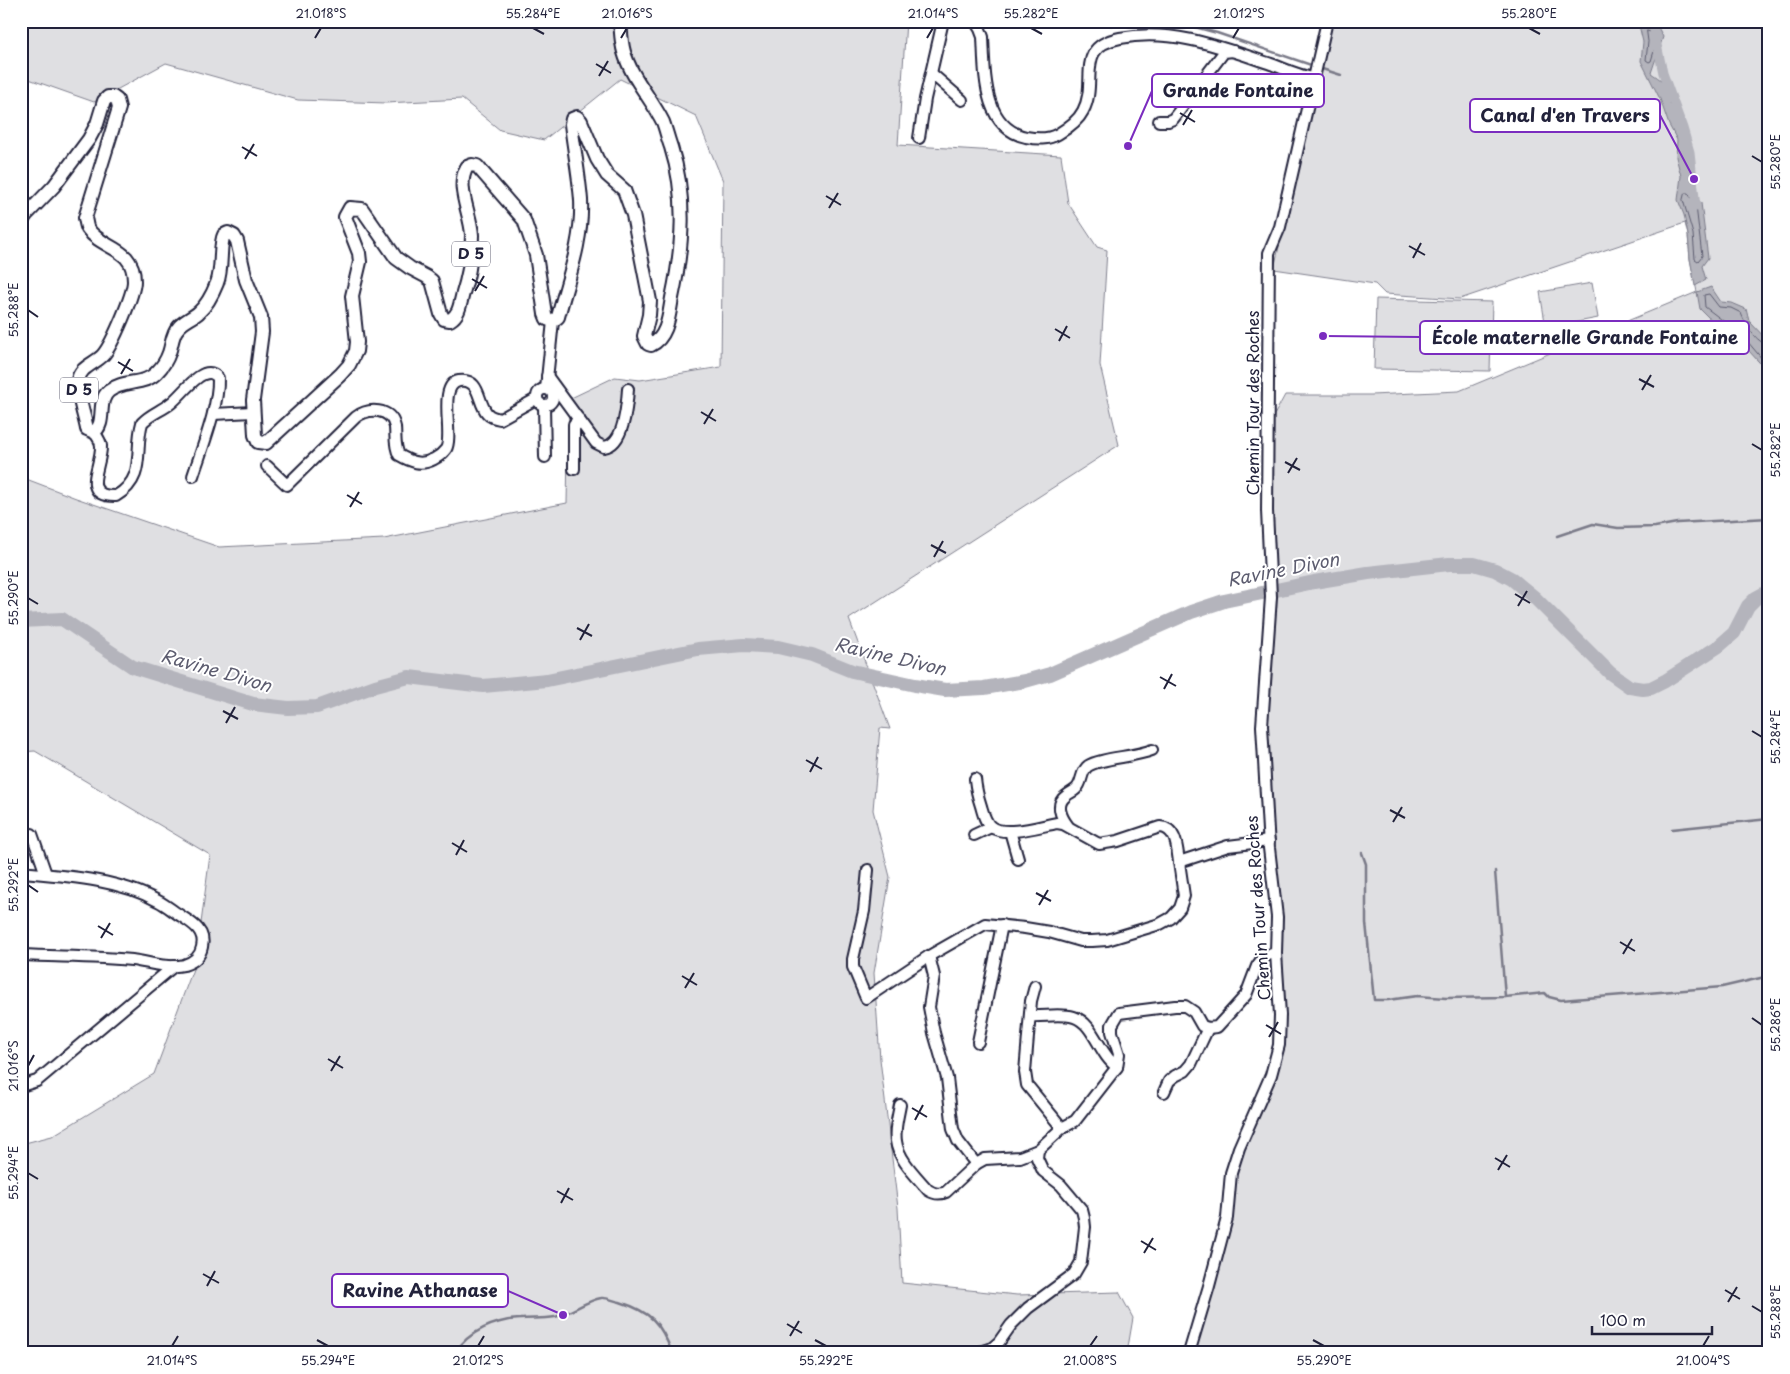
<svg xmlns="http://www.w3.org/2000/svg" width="1790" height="1374" viewBox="0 0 1790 1374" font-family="'Playpen Sans',sans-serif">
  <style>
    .green { fill: #dfdfe2; stroke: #80808e }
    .water { fill: #b4b4bc; stroke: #7a7a88 }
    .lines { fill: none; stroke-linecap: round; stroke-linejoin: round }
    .shore { stroke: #5c5c6f; stroke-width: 1 }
    .stream { stroke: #7a7a88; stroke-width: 2.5 }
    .canal { stroke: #b4b4bc; stroke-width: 9 }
    .river { stroke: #b4b4bc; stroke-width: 14 }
    .minor-casing { stroke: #22223b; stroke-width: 14 }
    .major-casing { stroke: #22223b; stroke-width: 16 }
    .minor { stroke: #fff; stroke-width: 10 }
    .major { stroke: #fff; stroke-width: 12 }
    .ticks { fill: none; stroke: #22223b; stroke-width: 2 }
    .labels { text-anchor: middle; stroke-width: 4; stroke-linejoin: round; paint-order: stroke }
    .shield { fill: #fff; stroke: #646476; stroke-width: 1 }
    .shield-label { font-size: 15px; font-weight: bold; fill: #22223b }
    .street-label { font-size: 16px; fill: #22223b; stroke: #fff }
    .water-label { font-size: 18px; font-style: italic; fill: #5c5c6f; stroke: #fff }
    .leader { fill: none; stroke: #7b2cbf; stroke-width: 2 }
    .callout-dot { fill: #7b2cbf; stroke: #fff; stroke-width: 2 }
    .callout { fill: #fff; stroke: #7b2cbf; stroke-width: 2 }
    .callout-label { font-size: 18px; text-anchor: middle; font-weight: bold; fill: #22223b }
    .neatline { fill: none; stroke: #22223b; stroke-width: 2 }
    .ticks-label { font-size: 12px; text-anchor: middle; fill: #22223b }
  </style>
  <rect width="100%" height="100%" fill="#fff"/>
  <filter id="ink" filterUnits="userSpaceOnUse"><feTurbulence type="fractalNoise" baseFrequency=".02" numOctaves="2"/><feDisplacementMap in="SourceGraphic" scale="10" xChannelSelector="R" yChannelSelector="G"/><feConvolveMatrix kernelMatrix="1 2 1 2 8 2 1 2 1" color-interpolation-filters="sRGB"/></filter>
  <g filter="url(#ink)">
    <g class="green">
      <polygon points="21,21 906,21 898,145 1061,155 1068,203 1097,247 1107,250 1100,365 1119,445 849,619 890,729 880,728 873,810 890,877 874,973 880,1059 898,1208 902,1283 1017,1295 1119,1292 1133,1318 1127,1353 21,1353 21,1144 52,1136 154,1074 196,961 210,855 35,751 21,752 21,477 76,498 219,547 384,539 567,503 569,399 615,377 640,380 721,367 723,181 696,116 620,79 544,140 500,130 462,99 386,103 298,100 166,63 94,102 26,78 21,73"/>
      <polygon points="1330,21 1769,21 1769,1353 1189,1353 1209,1286 1231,1173 1279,1045 1262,726 1272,419 1285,395 1371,395 1459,391 1697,292 1690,259 1688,235 1685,223 1460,299 1385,294 1375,284 1274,269"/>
      <polygon points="1592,283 1598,318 1546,328 1540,292"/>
      <polygon points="1376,299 1492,302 1490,371 1374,369"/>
    </g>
    <g class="water">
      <path d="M1638,21H1648L1649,25L1659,29L1663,37L1651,73C1663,81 1674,88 1670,104L1680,117L1697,181L1693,193L1701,203L1708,258L1702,266L1706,280L1695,286L1690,259L1688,235L1684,215L1678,200L1681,176L1676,157L1677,140L1669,125L1660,99L1641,61L1643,42Z"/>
      <polygon points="1711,287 1721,302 1732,303 1746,309 1749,321 1769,342 1769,373 1738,339 1708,317 1700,309 1697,292"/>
    </g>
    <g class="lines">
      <g class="shore">
        <polygon points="1647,31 1655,33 1658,38 1651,61 1649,62 1646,60 1648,42"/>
        <polygon points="1685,193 1688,193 1696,206 1702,256 1698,261 1695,259 1693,234 1683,200"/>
        <path d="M1769,345C1756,343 1745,324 1741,313L1731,308L1719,307L1709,294L1704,295L1705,307L1742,335L1769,367"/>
      </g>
      <g class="stream">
        <polyline points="1099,21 1111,25 1180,23 1217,33 1314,66"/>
        <polyline points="1319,68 1341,75"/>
        <polyline points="1557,536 1593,524 1618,528 1655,527 1677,523 1769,518"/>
        <polyline points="1672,829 1769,819"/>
        <polyline points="1362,853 1366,864 1366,923 1374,1000 1388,1000 1417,996 1446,998 1505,997 1545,993 1549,997 1561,1000 1722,987 1769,976"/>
        <polyline points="1495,871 1505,997"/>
        <path d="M455,1353C468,1331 496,1320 520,1319C532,1318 544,1319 555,1317C570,1314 587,1300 601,1298C606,1297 614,1301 620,1302C651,1312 661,1323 672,1353"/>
      </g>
      <polyline class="canal" points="1652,21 1663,73 1683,128 1690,152 1696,207"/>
      <polyline class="river" points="21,621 62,619 133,667 253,704 288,708 317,707 375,686 409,677 483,686 547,680 698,649 744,645 778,647 812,655 852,671 915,685 945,690 984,688 1025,681 1050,674 1191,612 1224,601 1314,582 1368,573 1449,564 1474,564 1495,570 1512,579 1535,598 1610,673 1630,687 1643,689 1651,688 1665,681 1719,646 1734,633 1748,606 1756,598 1769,591"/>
      <g class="minor-casing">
        <g id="minor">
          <path d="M975,21L980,29L983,37C985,72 982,127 1026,137C1037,139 1048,140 1058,134C1068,128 1078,121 1083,111C1099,81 1073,47 1120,38C1173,28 1223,48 1271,64C1285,69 1301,77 1315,78"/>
          <polyline points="932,74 962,100"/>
          <polyline points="1159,121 1168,121 1173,119 1224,52 1233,51"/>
          <polyline points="919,138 925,99 943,21"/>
          <path d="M547,376L596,443L604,447C624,445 627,405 628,389"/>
          <circle cx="545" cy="397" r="8"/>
          <polyline points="546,389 553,321"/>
          <polyline points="544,406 545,457"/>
          <polyline points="213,414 253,412"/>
          <path d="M94,432C97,436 101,441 101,446C102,466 79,497 116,496C147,478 134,450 142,423C150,414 161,411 171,403C180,396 193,378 204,374C210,372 214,373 218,378C219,406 202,448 193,476"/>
          <path d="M267,466L287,485L356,417C368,408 391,407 395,427C396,437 394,445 399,455C411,462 421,466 434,459C438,457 443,453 446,449C454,435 437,385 459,381C481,378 477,402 487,413C490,417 495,418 500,419L536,399"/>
          <polyline points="574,469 574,424 579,419"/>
          <path d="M975,779C976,789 978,797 981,806C983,813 985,822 991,827C1006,837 1040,826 1057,823L1063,824L1099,844L1118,841L1160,827C1177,828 1177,849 1179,862"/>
          <path d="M1068,826C1061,817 1055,804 1066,796C1069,793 1073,792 1076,789C1083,783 1080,772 1088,766C1100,758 1135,757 1152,750"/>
          <polyline points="1010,831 1018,859"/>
          <polyline points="32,834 46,874"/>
          <polyline points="974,835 991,827"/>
          <polyline points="868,870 864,911 853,959 853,967 866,998 929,956 985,924 1025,928 1049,932 1081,941 1092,941 1107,940 1160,924 1171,918 1180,908 1184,896 1179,862 1228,846 1269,841"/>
          <path d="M21,872C66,876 118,879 158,901C166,905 173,911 181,916C192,923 206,931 202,947C200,957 194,962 184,965C168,969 148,962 132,960C95,956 58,957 21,955"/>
          <polyline points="929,956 934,976 929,1007 934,1033 947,1078 953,1129 958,1141 976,1164"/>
          <polyline points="1035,986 1031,1001 1025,1072 1027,1085 1062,1128"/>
          <path d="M1030,1016C1044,1017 1060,1013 1074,1017C1094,1023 1099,1055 1117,1067"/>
          <polyline points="978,1042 1002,925"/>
          <polyline points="21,1086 37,1081 174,966"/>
          <polyline points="1164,1092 1169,1081 1175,1076 1185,1071 1191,1064 1208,1028"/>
          <path d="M900,1105C898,1117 894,1129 896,1141C898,1159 916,1176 928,1190C934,1194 939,1195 946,1192L976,1164L985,1159L1020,1157L1038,1150"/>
          <polyline points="977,1353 992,1348 999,1342 1011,1325 1028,1308 1074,1274 1081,1262 1085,1227 1084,1218 1082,1210 1061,1185 1043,1171 1037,1158 1038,1150 1062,1128 1075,1121 1117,1067 1119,1054 1112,1032 1112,1025 1119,1013 1175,1006 1185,1006 1194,1012 1202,1026 1208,1028 1217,1027 1246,995 1257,966 1264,956 1276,953"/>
          <polyline points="1189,1353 1209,1286 1227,1218 1231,1173 1239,1148 1271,1075 1279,1045 1280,1015 1276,953 1277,917 1269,848 1262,726 1271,597 1267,511 1269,253 1280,227 1327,21"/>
        </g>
      </g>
      <g class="major-casing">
        <path id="major" d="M21,222L26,215L54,186L89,139L97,124L104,101L108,97H113L117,100L119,108L85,218C86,221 86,226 88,229C102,250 134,246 134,281C134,294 112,345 103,355C95,364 79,367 78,381C76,391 85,418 87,429L94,432C107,423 96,401 109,391C123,379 145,386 157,372C162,367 167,359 169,353C172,345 172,334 178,328C183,321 193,318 199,312C207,305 213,293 217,283C223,269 219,244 224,235L228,233L234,236L237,241L246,280L261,317L262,332L253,400L255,435L258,442L266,443L340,375L349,365L356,351L357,342L352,296L360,262L359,253L345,217L350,208L362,209L396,258L410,268L427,277L432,281L441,314L444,319L450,320C460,314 460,303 463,293C469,274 472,255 472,235C471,213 455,187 467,167L472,165L477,166L524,220L536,255L545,314L547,319L553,321L558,317C568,279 583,240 581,200C579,175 574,149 571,124L572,119L577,117L581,121L597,159L607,175L624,190L633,215L650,301L649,315L644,336L648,344L651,345C668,337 669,314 672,298C683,247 687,197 671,147C668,139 666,130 663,122C651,98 631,77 624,52C621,42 621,31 620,21"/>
      </g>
      <use href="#minor" class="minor"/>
      <use href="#major" class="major"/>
    </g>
  </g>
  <path class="ticks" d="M533,28L544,34M1031,28L1042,34M1529,28L1540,34M315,38L321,28M621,38L627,28M927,38L933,28M1233,38L1239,28M596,64L611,73M599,76L608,61M1180,113L1195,122M1183,125L1192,110M242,147L257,156M1752,156L1762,162M245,159L254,144M826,196L841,205M829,208L838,193M1409,246L1425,255M1413,258L1421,243M472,279L487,288M475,291L484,276M28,310L38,317M1055,329L1070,338M1059,341L1067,326M118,362L133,371M121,374L130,359M1639,379L1654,387M1642,390L1651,375M701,412L716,421M704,424L713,409M1752,444L1762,450M1285,462L1300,470M1288,473L1297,458M347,495L362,504M350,507L359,492M931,545L946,553M934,557L943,541M1515,594L1530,603M28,598L38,604M1518,606L1527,591M577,628L592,636M580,640L589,624M1160,677L1176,686M1164,689L1172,674M223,711L238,719M226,723L235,707M1752,731L1762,737M806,760L822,769M810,772L818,757M1390,810L1405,818M1393,822L1402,807M452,843L467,852M456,855L464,840M28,885L38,892M1036,893L1051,901M1039,905L1048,890M98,926L113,935M101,938L110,923M1620,942L1635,951M1623,954L1632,939M682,976L697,985M685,988L694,973M1752,1018L1762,1025M1266,1025L1281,1034M1269,1037L1278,1022M328,1059L343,1068M28,1066L34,1055M331,1071L340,1056M912,1108L927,1117M915,1120L923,1105M1495,1158L1510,1167M1498,1170L1507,1155M28,1173L38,1179M557,1191L573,1200M561,1203L569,1188M1141,1241L1156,1250M1144,1253L1153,1238M203,1274L219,1283M207,1286L215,1271M1725,1290L1740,1299M1728,1302L1737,1287M1752,1306L1762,1312M787,1324L802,1333M790,1336L799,1321M317,1340L328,1346M815,1340L826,1346M1313,1340L1324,1346M172,1346L178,1336M478,1346L484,1336M1090,1346L1097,1336M1703,1346L1709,1336"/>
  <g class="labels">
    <g class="shield">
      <rect x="452" y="241.5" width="38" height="25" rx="4"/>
      <rect x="60" y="377.5" width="38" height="25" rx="4"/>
    </g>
    <g class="shield-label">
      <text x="471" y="259">D 5</text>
      <text x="79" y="395">D 5</text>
    </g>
    <g class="street-label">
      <text transform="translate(1253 403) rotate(-90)" y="6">Chemin Tour des Roches</text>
      <text transform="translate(1258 908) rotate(-94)" y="6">Chemin Tour des Roches</text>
    </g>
    <g class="water-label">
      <text transform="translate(1283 570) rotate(-11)" y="6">Ravine Divon</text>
      <text transform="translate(890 657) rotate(13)" y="6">Ravine Divon</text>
      <text transform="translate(216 671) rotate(16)" y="6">Ravine Divon</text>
    </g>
  </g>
  <path class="leader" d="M1128 146L1152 91M1694 179L1660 115M1323 336L1420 337M563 1315L508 1291"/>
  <g class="callout-dot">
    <circle cx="1128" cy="146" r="5"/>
    <circle cx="1694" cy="179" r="5"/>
    <circle cx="1323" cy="336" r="5"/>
    <circle cx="563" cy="1315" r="5"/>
  </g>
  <g class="callout">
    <rect x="1152" y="74" width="172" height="33" rx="5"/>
    <rect x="1470" y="99" width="190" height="33" rx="5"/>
    <rect x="1420" y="321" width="329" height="33" rx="5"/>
    <rect x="332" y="1274" width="176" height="33" rx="5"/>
  </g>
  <g class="callout-label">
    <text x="1238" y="97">Grande Fontaine</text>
    <text x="1565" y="122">Canal d'en Travers</text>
    <text x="1585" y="344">École maternelle Grande Fontaine</text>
    <text x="420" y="1297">Ravine Athanase</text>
  </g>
  <rect width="1790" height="1374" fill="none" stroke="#fff" stroke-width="55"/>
  <path d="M1592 1326v8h120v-8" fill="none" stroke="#22223b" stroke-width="2.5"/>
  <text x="1600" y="1326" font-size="15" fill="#22223b" stroke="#ffffff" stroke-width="4" paint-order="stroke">100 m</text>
  <rect x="28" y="28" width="1734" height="1318" class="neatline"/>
  <g class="ticks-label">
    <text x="321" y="18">21.018°S</text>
    <text x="533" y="18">55.284°E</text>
    <text x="627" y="18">21.016°S</text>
    <text x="933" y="18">21.014°S</text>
    <text x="1031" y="18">55.282°E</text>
    <text x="1239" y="18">21.012°S</text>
    <text x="1529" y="18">55.280°E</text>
    <text transform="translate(1776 162) rotate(-90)" y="4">55.280°E</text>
    <text transform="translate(14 310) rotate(-90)" y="4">55.288°E</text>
    <text transform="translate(1776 450) rotate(-90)" y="4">55.282°E</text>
    <text transform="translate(14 598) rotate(-90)" y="4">55.290°E</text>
    <text transform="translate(1776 737) rotate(-90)" y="4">55.284°E</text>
    <text transform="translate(14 885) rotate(-90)" y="4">55.292°E</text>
    <text transform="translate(1776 1025) rotate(-90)" y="4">55.286°E</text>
    <text transform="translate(14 1066) rotate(-90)" y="4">21.016°S</text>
    <text transform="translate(14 1173) rotate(-90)" y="4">55.294°E</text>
    <text transform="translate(1776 1312) rotate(-90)" y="4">55.288°E</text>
    <text x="172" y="1365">21.014°S</text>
    <text x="328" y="1365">55.294°E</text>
    <text x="478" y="1365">21.012°S</text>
    <text x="826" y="1365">55.292°E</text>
    <text x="1090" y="1365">21.008°S</text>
    <text x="1324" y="1365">55.290°E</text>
    <text x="1703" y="1365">21.004°S</text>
  </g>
</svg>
